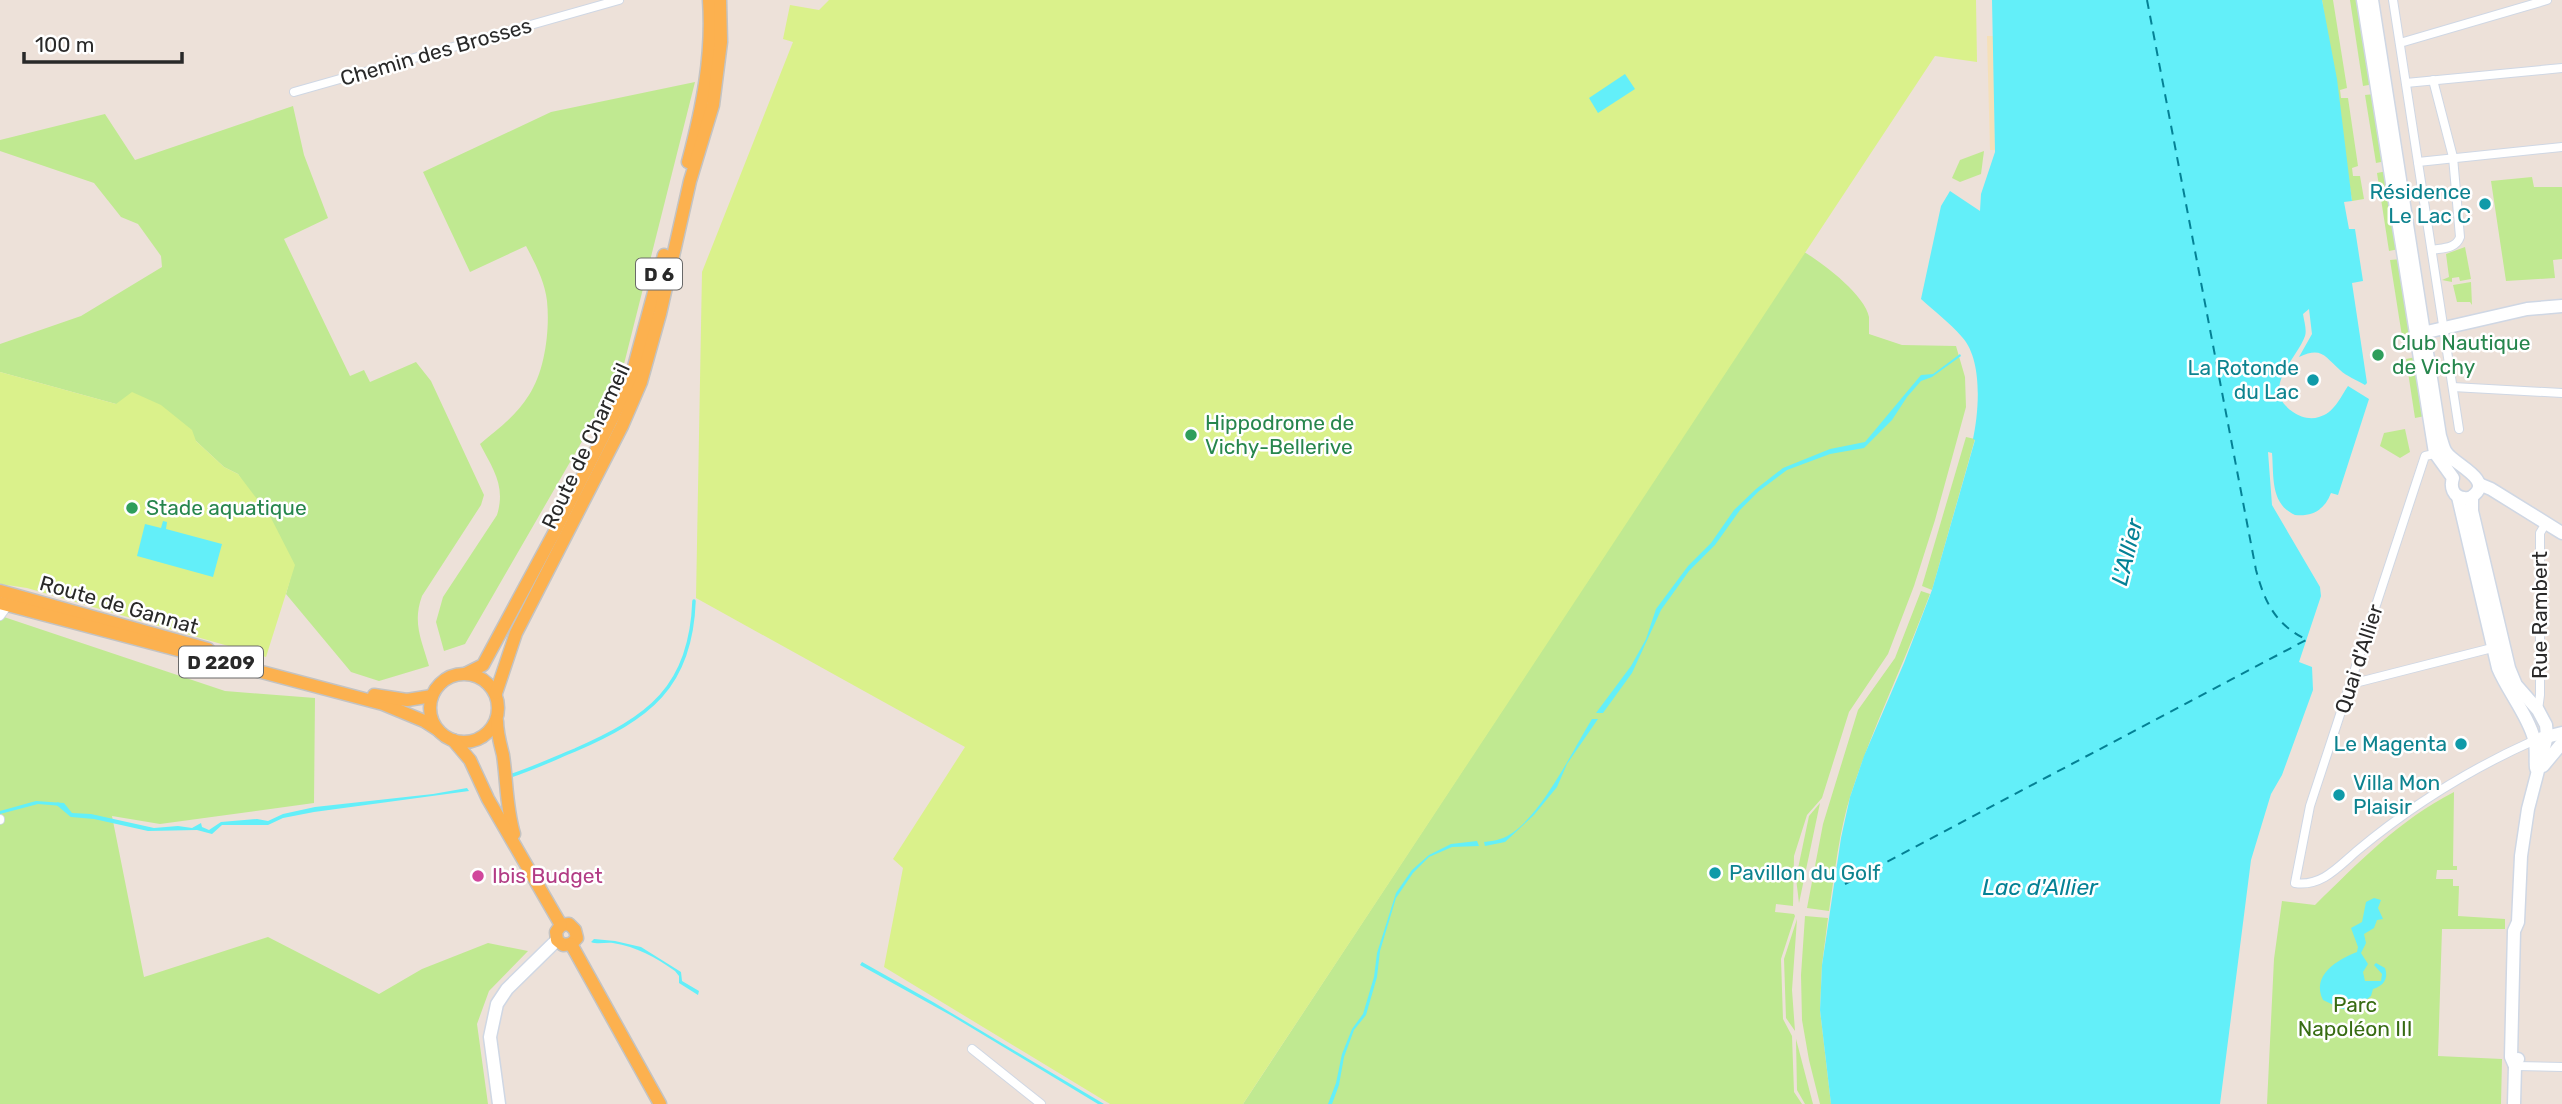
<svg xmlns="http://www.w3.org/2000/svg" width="2562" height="1104" viewBox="0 0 2562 1104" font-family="Rubik,sans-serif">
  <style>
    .green { fill: #c0e991 }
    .sand { fill: #f5e0b9 }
    .pitch { fill: #daf18b }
    .water { fill: #63eff9 }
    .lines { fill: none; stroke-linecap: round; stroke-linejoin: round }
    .stream { stroke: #63eff9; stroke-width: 3.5 }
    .ferry { stroke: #048195; stroke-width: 2; stroke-dasharray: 9 7; stroke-linecap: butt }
    .street-casing { stroke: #cfd7e4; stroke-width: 10 }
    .secondary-casing { stroke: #cfd7e4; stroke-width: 15 }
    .primary-casing { stroke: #c3c3c3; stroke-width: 15 }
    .street { stroke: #fff; stroke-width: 8 }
    .secondary { stroke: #fff; stroke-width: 12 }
    .primary { stroke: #fcb14f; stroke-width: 12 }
    .culture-dot { fill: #0f9aa8; stroke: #fff; stroke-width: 2.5 }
    .leisure-dot { fill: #2e9e5b; stroke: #fff; stroke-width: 2.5 }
    .hotel-dot { fill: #d1479c; stroke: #fff; stroke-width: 2.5 }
    .labels { text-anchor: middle; stroke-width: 5; stroke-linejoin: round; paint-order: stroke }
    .shield { fill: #fff; stroke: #696969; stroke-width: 2 }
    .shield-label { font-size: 19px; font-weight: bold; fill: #292929 }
    .street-label { font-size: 21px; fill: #292929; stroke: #fff }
    .culture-label { font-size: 21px; fill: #0d838f; stroke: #fff; text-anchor: end }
    .leisure-label { font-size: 21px; fill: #27864d; stroke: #fff; text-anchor: start }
    .hotel-label { font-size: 21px; fill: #b23c85; stroke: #fff; text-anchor: start }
    .park-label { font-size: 21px; fill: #386c13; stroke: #fff }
    .water-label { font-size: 23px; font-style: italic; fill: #048195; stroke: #fff }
  </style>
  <rect width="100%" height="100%" fill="#ede1d9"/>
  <g class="green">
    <polygon points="2322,0 2333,0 2347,88 2340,90 2341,98 2348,98 2358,166 2352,168 2353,176 2360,176 2364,199 2352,201"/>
    <polygon points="2350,0 2361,0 2374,84 2363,86"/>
    <path d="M695,82L622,372L465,644L444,651L436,622L443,597L497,515C506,486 493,469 480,444C498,429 516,416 529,395C545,371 550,330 547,301C545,282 535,263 526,246L470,272L423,172L551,112Z"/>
    <polygon points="2375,94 2386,161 2376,163 2365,95"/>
    <path d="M293,106L304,155L328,218L284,239L350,376L364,370L370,382L416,362L431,381L484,495L481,505L422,596C412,623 422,641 429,666L379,681L351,672L286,594L294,565L238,474L224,467L196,441L116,404L0,372V344L81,316L162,267L161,256L138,224L121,217L94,183L0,151V140L105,114L135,160Z"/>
    <polygon points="1984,151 1981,174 1960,182 1952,178 1960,160"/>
    <polygon points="2387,171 2399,249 2389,251 2377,173"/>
    <polygon points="2532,177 2534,187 2562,187 2562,259 2553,260 2555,278 2506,281 2491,181"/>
    <polygon points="2465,247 2471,279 2460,281 2459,277 2452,278 2452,282 2442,280 2449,277 2446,254"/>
    <path d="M1804,252C1823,263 1865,295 1869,317C1869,323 1869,329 1869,334L1902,345L1956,346L1965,377L1966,407L1935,520L1914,586L1888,654L1849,712L1822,798L1807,815L1794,856L1793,906L1776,904L1775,912L1794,914L1795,916L1781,959L1783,1019L1792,1036L1794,1092L1802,1104H1243Z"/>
    <polygon points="2401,259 2414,348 2404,349 2390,260"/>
    <polygon points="2471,282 2472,305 2470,302 2457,302 2453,285"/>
    <polygon points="2416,357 2425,416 2415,418 2406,359"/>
    <polygon points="2405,429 2410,452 2400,458 2380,446 2384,433"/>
    <polygon points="1966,437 1975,439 1932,590 1922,586"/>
    <path d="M1921,591L1930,594C1905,662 1873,726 1851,794C1839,831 1835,872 1829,911L1807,908L1823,824L1858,710L1895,658Z"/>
    <polygon points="4,617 225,691 315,698 314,803 160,824 112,816 144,977 268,937 379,994 422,969 488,943 528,951 489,991 477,1024 488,1104 0,1104 0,618"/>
    <path d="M2454,792L2453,866H2457V870H2437L2436,879H2453V886H2459L2458,916L2505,919V929H2442L2438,1056L2502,1059L2501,1104H2267L2274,959L2282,901L2315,905C2358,863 2399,820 2454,792Z"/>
    <polygon points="1820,803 1799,903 1796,878 1809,816"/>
    <polygon points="1805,916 1828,918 1822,965 1820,1010 1831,1104 1820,1104 1809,1060 1802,1020 1801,975"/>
    <polygon points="1797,919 1792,990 1795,1031 1786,1018 1784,959"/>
    <polygon points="1796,1039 1813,1104 1805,1104 1797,1090"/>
  </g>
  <polygon class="sand" points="1987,36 1993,36 1995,150 1990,150"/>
  <g class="pitch">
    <polygon points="829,0 1976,0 1977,62 1935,56 1243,1104 1110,1104 884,967 903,868 893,859 965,747 696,598 702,272 793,42 783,39 790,5 819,10"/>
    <polygon points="0,372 116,404 132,392 161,405 192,430 196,441 224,467 238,474 270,516 295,565 266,657 27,588 0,584"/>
  </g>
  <g class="water">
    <path d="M1992,0H2322L2337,79L2352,201L2344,202L2349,229H2355L2363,281L2352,283L2367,383L2365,385C2357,380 2346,376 2340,370C2325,357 2322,346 2299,357L2312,334L2309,309L2303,314C2304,321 2307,330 2305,336C2297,359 2259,389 2293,412C2300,417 2310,420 2319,417C2334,413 2340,398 2348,386L2369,399L2338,495L2331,493C2325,509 2313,517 2295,515C2270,504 2274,476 2272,453L2268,452L2272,505L2320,587L2321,596L2299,662L2312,667L2313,690L2282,775L2271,794L2251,860L2220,1104H1831L1820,1010L1822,965L1841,838L1850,797L1864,756L1904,663L1932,590L1975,440L1973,439C1979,411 1983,360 1962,337C1950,323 1934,311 1921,299L1941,206L1950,191L1980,211L1981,194L1995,152Z"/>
    <polygon points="1625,74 1635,89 1598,113 1589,98"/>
    <polygon points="1960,354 1961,356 1932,377 1921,381 1907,397 1892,420 1864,448 1830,454 1787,470 1759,491 1740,510 1715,545 1689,571 1661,610 1632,673 1603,713 1596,713 1631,666 1646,639 1656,609 1688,566 1711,543 1734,510 1756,489 1783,468 1830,449 1865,442 1921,375 1933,374"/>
    <polygon points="163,521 167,522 166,529 222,544 213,577 137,556 145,524 161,528"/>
    <path d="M1592,719H1598L1567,764L1557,787L1534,815L1505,842L1485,846L1484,842C1489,841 1495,841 1500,839C1536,828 1572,751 1592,719Z"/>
    <polygon points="467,788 469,791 314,812 283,818 268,825 222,825 212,834 197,830 148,831 94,819 71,817 62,806 38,804 0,814 0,811 36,801 64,803 72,813 91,814 154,828 178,826 192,828 201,823 202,827 209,830 221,822 257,819 268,821 283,814 315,807 433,794"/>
    <polygon points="1477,841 1479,846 1452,847 1429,857 1413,873 1396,898 1380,951 1377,977 1366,1015 1354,1030 1344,1057 1339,1085 1332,1104 1328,1104 1336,1083 1342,1054 1352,1029 1363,1014 1374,977 1377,953 1396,893 1412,870 1429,855 1451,844"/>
    <path d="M2374,898L2381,900L2378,908L2383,919L2377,920L2374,928L2364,934L2366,943L2361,953L2368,964L2363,972L2365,981H2381L2382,974L2374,965L2376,963L2385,968C2389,979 2383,986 2373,989L2371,996L2354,1009H2342L2323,1000C2311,975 2337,960 2357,952L2358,947L2351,928L2362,922L2366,902Z"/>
    <path d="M594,939L615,941L641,947L681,972L682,981L699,991L698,995L679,983V976L675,971C655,957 637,947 613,943C605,942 598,945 591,942Z"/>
    <polygon points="862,962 933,1002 1104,1104 1098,1104 952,1016 860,965"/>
  </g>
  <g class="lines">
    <g class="stream">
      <path d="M510,776C532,769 553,759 575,750C648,718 691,688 694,601"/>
      <polyline points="58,804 71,815"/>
    </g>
    <g class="ferry">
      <path d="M2147,0L2256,570C2265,603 2275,624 2307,640"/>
      <polyline points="1845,884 2306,640"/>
    </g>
    <g class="street-casing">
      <g id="street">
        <polyline points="2393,0 2459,429"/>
        <polyline points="2400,43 2547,0"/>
        <polyline points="2406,83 2562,68"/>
        <polyline points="294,92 619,0"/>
        <polyline points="2418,162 2562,147"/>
        <path d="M2432,250C2442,248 2456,249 2460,237L2453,157L2433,80"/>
        <polyline points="2453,387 2562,393"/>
        <path d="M2439,453L2425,456L2310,806L2295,883C2322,887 2339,866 2358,850C2412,805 2470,769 2535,740"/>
        <polyline points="0,616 9,604"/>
        <polyline points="2351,684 2496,647"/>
        <polyline points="2538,710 2540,695 2540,533 2546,523"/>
        <polyline points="0,819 0,820"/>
        <polyline points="972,1049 1041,1104"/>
        <polyline points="2515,1066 2562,1067"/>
      </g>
    </g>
    <g class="secondary-casing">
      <g id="secondary">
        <path d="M2363,0L2435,453L2453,478C2450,487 2453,497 2464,498C2468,499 2471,498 2474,495C2493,479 2453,464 2446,452C2443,448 2442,441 2440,436L2372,0"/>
        <polyline points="2418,334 2527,309 2562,306"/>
        <polyline points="2479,484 2491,489 2562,533"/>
        <path d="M2458,497L2498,668C2507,690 2529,717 2534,739C2537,748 2535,758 2536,768"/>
        <polyline points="2472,497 2472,511 2509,668 2516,685 2538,710 2546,725 2547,736 2528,809 2521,856 2518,922 2514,931 2511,1057 2515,1066"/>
        <polyline points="2542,738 2562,733"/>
        <polyline points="2543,766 2562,743"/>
        <polyline points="499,1104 490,1037 497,1004 507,989 557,940"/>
        <polyline points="2514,1104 2515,1066 2518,1059"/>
      </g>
    </g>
    <g class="primary-casing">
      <g id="primary">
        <path d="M688,162C702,109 713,56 709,0"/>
        <polyline points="0,591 208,649"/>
        <polyline points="0,603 383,704 424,721 438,730"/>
        <polyline points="467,673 483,665 554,533 613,417 631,378 664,255"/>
        <circle cx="464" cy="708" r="34"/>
        <polyline points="496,693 516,633 622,426 641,382 660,314 690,181 713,105 721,42 720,0"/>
        <polyline points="374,695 407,700 432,696"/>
        <path d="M497,721C497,733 500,743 503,755C507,782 506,807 514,834"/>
        <polyline points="453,740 470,760 488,799 561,925"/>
        <polyline points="561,925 569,924 575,930 577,938 571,944"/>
        <polyline points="561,925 556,932 557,940 563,945 571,944"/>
        <polyline points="571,944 660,1104"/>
      </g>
    </g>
    <use href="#street" class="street"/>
    <use href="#secondary" class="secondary"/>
    <use href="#primary" class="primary"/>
  </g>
  <g class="culture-dot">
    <circle cx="2485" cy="204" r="7"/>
    <circle cx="2313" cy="380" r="7"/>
    <circle cx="2461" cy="744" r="7"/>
    <circle cx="2339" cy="795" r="7"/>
    <circle cx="1715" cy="873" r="7"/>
  </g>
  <g class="leisure-dot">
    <circle cx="2378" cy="355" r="7"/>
    <circle cx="1191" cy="435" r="7"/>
    <circle cx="132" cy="508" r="7"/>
  </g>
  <circle class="hotel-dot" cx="478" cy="876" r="7"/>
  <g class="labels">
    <g class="shield">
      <rect x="636" y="258.5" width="46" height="31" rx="5"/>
      <rect x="179" y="646.5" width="84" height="31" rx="5"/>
    </g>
    <g class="shield-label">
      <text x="659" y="281">D 6</text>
      <text x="221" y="669">D 2209</text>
    </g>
    <g class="street-label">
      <text transform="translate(436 52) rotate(-16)" y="7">Chemin des Brosses</text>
      <text transform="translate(586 446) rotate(-65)" y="7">Route de Charmeil</text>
      <text transform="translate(119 605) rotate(16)" y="7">Route de Gannat</text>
      <text transform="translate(2540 615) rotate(-90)" y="7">Rue Rambert</text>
      <text transform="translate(2359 659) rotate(-72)" y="7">Quai d'Allier</text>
    </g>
    <g class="culture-label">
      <text x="2471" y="199">Résidence<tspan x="2471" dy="24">Le Lac C</tspan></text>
      <text x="2299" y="375">La Rotonde<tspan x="2299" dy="24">du Lac</tspan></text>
      <text x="2447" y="751">Le Magenta</text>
      <text x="2353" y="790" text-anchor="start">Villa Mon<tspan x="2353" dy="24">Plaisir</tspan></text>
      <text x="1729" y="880" text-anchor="start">Pavillon du Golf</text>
    </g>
    <g class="leisure-label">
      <text x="2392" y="350">Club Nautique<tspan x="2392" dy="24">de Vichy</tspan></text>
      <text x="1205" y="430">Hippodrome de<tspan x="1205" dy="24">Vichy-Bellerive</tspan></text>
      <text x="146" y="515">Stade aquatique</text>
    </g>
    <g class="hotel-label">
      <text x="492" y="883">Ibis Budget</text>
    </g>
    <g class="park-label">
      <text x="2355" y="1012">Parc<tspan x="2355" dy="24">Napoléon III</tspan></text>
    </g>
    <g class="water-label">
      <text transform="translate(2127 552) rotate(-76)" y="8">L'Allier</text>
      <text x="2040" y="895">Lac d'Allier</text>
    </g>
  </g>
  <path d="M24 52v10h158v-10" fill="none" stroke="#292929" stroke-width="3.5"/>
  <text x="35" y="52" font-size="21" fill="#292929" stroke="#ffffff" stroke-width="5" paint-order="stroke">100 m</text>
</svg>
